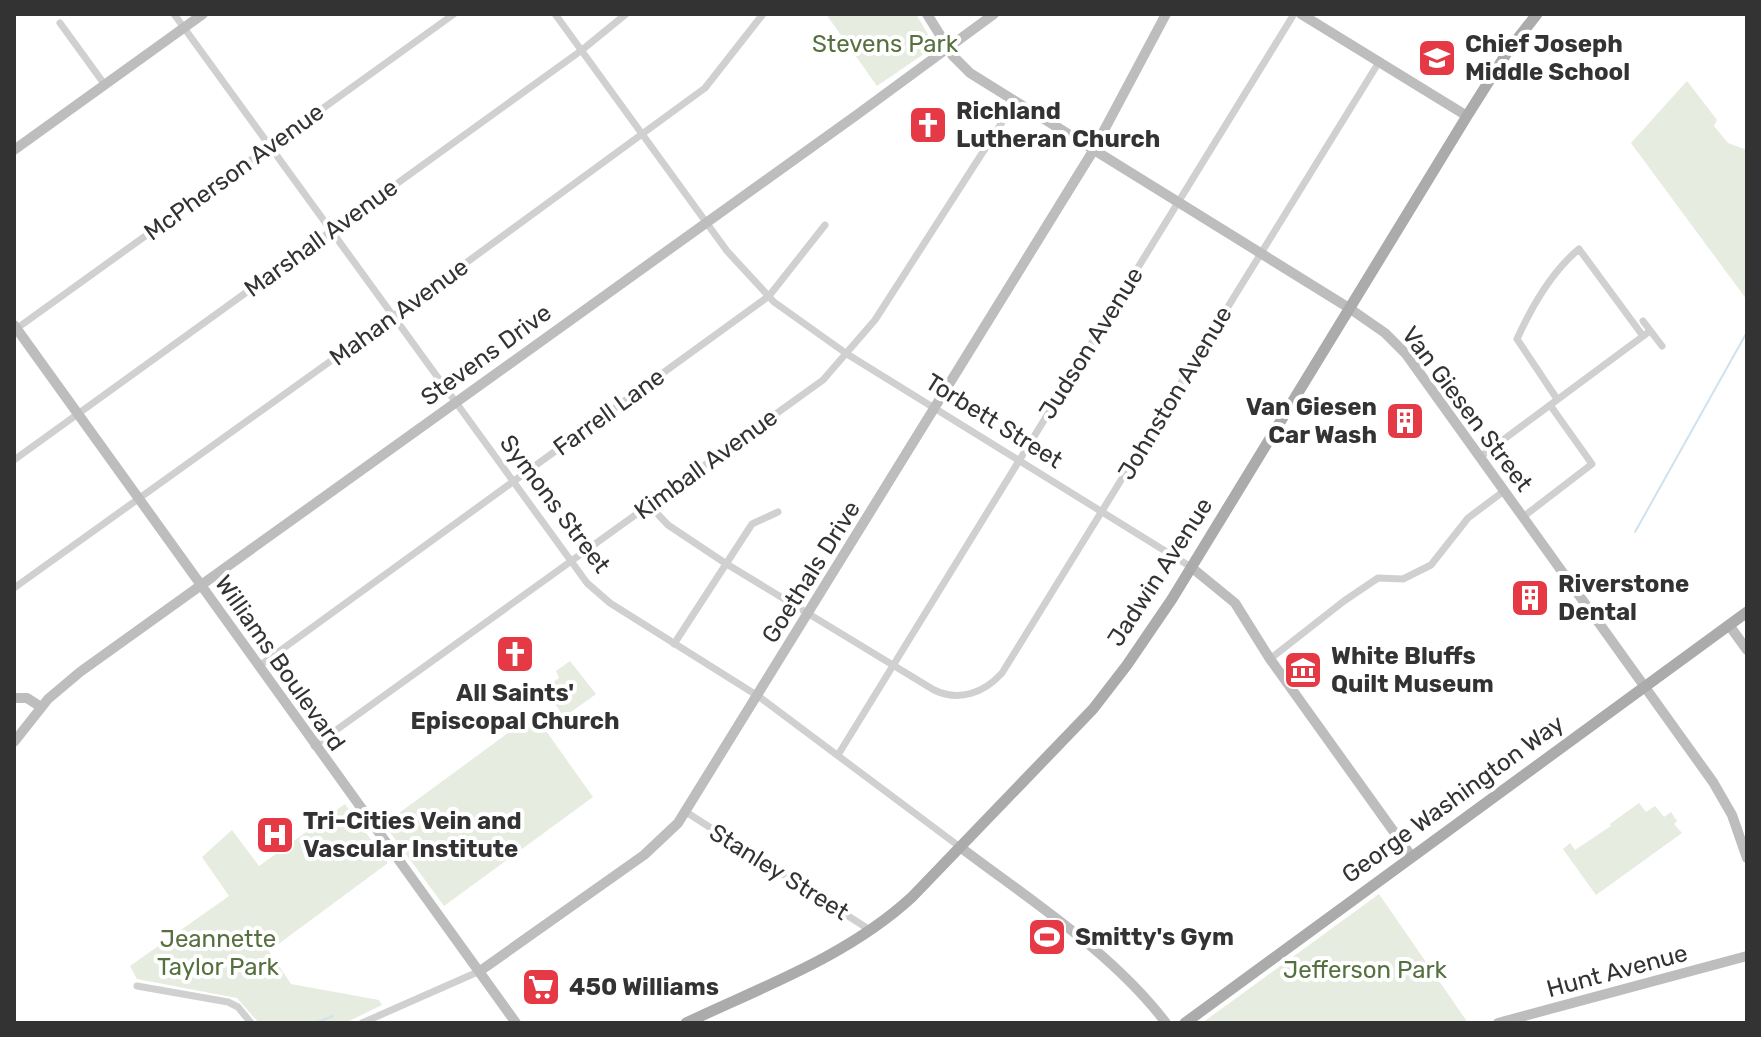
<svg xmlns="http://www.w3.org/2000/svg" width="1761" height="1037" viewBox="0 0 1761 1037" font-family="Rubik,sans-serif">
  <style>
    .green { fill: #e6ecdf }
    .lines { fill: none; stroke-linecap: round; stroke-linejoin: round }
    .stream { stroke: #cfe2ee; stroke-width: 2 }
    .street { stroke: #d0d0d0; stroke-width: 7 }
    .secondary { stroke: #bdbdbd; stroke-width: 10 }
    .primary { stroke: #ababab; stroke-width: 11 }
    .labels { text-anchor: middle; stroke-width: 8; stroke-linejoin: round; paint-order: stroke }
    .park-label { font-size: 24px; fill: #56703f; stroke: #fff }
    .poi-label { font-size: 24px; font-weight: bold; fill: #333; stroke: #fff; text-anchor: start }
    .street-label { font-size: 24px; fill: #333; stroke: #fff }
  </style>
  <rect width="100%" height="100%" fill="#fff"/>
  <g class="green">
    <polygon points="826,14 916,14 933,43 931,49 877,86"/>
    <polygon points="1687,81 1717,120 1714,126 1728,143 1747,150 1747,300 1631,143"/>
    <polygon points="570,661 596,694 564,717 544,688 559,678 556,671"/>
    <polygon points="534,714 593,797 444,906 384,824"/>
    <polygon points="1639,803 1646,812 1655,806 1664,817 1671,812 1677,821 1674,824 1682,833 1596,895 1563,849 1570,843 1575,850 1611,826 1610,824"/>
    <polygon points="345,804 388,863 269,951 291,984 379,1000 382,1005 345,1023 259,1023 237,998 137,979 130,966 229,896 202,857 232,830 259,866"/>
    <polygon points="1379,894 1468,1023 1202,1023"/>
  </g>
  <g class="lines">
    <g class="stream">
      <polyline points="1635,532 1747,332"/>
      <polyline points="315,1023 333,1016"/>
    </g>
    <g class="street">
      <polyline points="174,14 587,583 610,603 758,696 960,847"/>
      <polyline points="555,14 727,251 774,302 847,354 1191,567"/>
      <polyline points="60,23 105,85"/>
      <polyline points="1643,321 1662,346"/>
      <polyline points="16,329 454,14"/>
      <path d="M1557,399L1517,339C1532,306 1551,272 1579,249L1643,336"/>
      <polyline points="1480,457 1650,331"/>
      <polyline points="14,460 582,50 626,14"/>
      <path d="M649,505L668,525L725,563L934,690C959,702 984,693 1002,673L1379,62"/>
      <polyline points="1523,517 1592,464 1550,405"/>
      <polyline points="14,588 392,317 705,88 763,14"/>
      <polyline points="674,644 752,524 778,512"/>
      <polyline points="1270,659 1344,601 1378,578 1403,579 1431,565 1468,518 1504,491"/>
      <polyline points="259,666 769,296 825,225"/>
      <polyline points="314,746 823,380 875,320 1015,102"/>
      <polyline points="838,755 1294,14"/>
      <polyline points="686,812 870,930"/>
      <polyline points="137,986 228,1002 238,1007 251,1023"/>
      <polyline points="362,1023 480,971"/>
    </g>
    <g class="secondary">
      <polyline points="927,14 953,56 970,73 1349,308 1385,333 1406,354 1713,782 1732,815 1747,858"/>
      <polyline points="1301,14 1467,116"/>
      <polyline points="14,150 203,14"/>
      <polyline points="14,325 516,1023"/>
      <polyline points="1191,567 1235,603 1270,659 1412,857"/>
      <polyline points="1729,625 1747,650"/>
      <polyline points="14,698 27,698 41,707"/>
      <polyline points="14,742 48,699 80,672 858,114 994,14"/>
      <path d="M960,847C1030,900 1113,953 1166,1023"/>
      <polyline points="480,971 644,855 678,823 1093,151 1166,14"/>
      <polyline points="1498,1023 1747,956"/>
    </g>
    <g class="primary">
      <path d="M686,1023C764,986 848,956 912,897L1093,709L1127,665L1172,599L1467,116L1508,51L1537,14"/>
      <polyline points="1185,1023 1747,612"/>
    </g>
  </g>
  <defs>
    <g id="school-square" transform="scale(2)"><rect x="-9" y="-9" width="18" height="18" rx="4" fill="#e63946" stroke="#fff"/><path d="M0-5L7-2L0 1L-7-2ZM-4 1L0 2.5L4 1V4Q0 6-4 4Z" fill="#fff"/></g>
    <g id="church-square" transform="scale(2)"><rect x="-9" y="-9" width="18" height="18" rx="4" fill="#e63946" stroke="#fff"/><path d="M-1.2-6h2.4v3.5h3.3v2.4h-3.3V6h-2.4V-.1h-3.3v-2.4h3.3Z" fill="#fff"/></g>
    <g id="building-square" transform="scale(2)"><rect x="-9" y="-9" width="18" height="18" rx="4" fill="#e63946" stroke="#fff"/><path d="M-4-6H4V6H1V3H-1V6H-4ZM-2.5-4.3h1.7v1.8h-1.7ZM.8-4.3h1.7v1.8H.8ZM-2.5-1h1.7V.8h-1.7ZM.8-1h1.7V.8H.8Z" fill="#fff"/></g>
    <g id="museum-square" transform="scale(2)"><rect x="-9" y="-9" width="18" height="18" rx="4" fill="#e63946" stroke="#fff"/><path d="M0-6L6-3V-2H-6V-3ZM-5-1h2V3h-2ZM-1-1h2V3h-2ZM3-1h2V3H3ZM-6 4H6V6H-6Z" fill="#fff"/></g>
    <g id="hospital-square" transform="scale(2)"><rect x="-9" y="-9" width="18" height="18" rx="4" fill="#e63946" stroke="#fff"/><path d="M-5-5h3v3.5h4V-5h3V5h-3V1.5h-4V5h-3Z" fill="#fff"/></g>
    <g id="stadium-square" transform="scale(2)"><rect x="-9" y="-9" width="18" height="18" rx="4" fill="#e63946" stroke="#fff"/><path d="M0-5a6.5 5 0 1 0 0 10a6.5 5 0 1 0 0-10ZM-3.5-1.8h7v3.6h-7Z" fill="#fff"/></g>
    <g id="supermarket-square" transform="scale(2)"><rect x="-9" y="-9" width="18" height="18" rx="4" fill="#e63946" stroke="#fff"/><path d="M-6-5.5h2.5l.6 2H6L4.5 2H-2.5L-4.4-4H-6ZM-1.5 3.2a1.3 1.3 0 1 0 .1 0ZM3 3.2a1.3 1.3 0 1 0 .1 0Z" fill="#fff"/></g>
  </defs>
  <g fill-rule="evenodd">
    <use href="#school-square" x="1437" y="58"/>
    <use href="#church-square" x="928" y="125"/>
    <use href="#building-square" x="1405" y="421"/>
    <use href="#building-square" x="1530" y="598"/>
    <use href="#church-square" x="515" y="654"/>
    <use href="#museum-square" x="1303" y="670"/>
    <use href="#hospital-square" x="275" y="835"/>
    <use href="#stadium-square" x="1047" y="937"/>
    <use href="#supermarket-square" x="541" y="987"/>
  </g>
  <g class="labels">
    <g class="park-label">
      <text x="885" y="52">Stevens Park</text>
      <text x="218" y="947">Jeannette<tspan x="218" dy="28">Taylor Park</tspan></text>
      <text x="1365" y="978">Jefferson Park</text>
    </g>
    <g class="poi-label">
      <text x="1465" y="52">Chief Joseph<tspan x="1465" dy="28">Middle School</tspan></text>
      <text x="956" y="119">Richland<tspan x="956" dy="28">Lutheran Church</tspan></text>
      <text x="1377" y="415" text-anchor="end">Van Giesen<tspan x="1377" dy="28">Car Wash</tspan></text>
      <text x="1558" y="592">Riverstone<tspan x="1558" dy="28">Dental</tspan></text>
      <text x="1331" y="664">White Bluffs<tspan x="1331" dy="28">Quilt Museum</tspan></text>
      <text x="515" y="701" text-anchor="middle">All Saints'<tspan x="515" dy="28">Episcopal Church</tspan></text>
      <text x="303" y="829">Tri-Cities Vein and<tspan x="303" dy="28">Vascular Institute</tspan></text>
      <text x="1075" y="945">Smitty's Gym</text>
      <text x="569" y="995">450 Williams</text>
    </g>
    <g class="street-label">
      <text transform="translate(234 172) rotate(-36)" y="8">McPherson Avenue</text>
      <text transform="translate(321 238) rotate(-36)" y="8">Marshall Avenue</text>
      <text transform="translate(399 312) rotate(-36)" y="8">Mahan Avenue</text>
      <text transform="translate(1091 343) rotate(-58)" y="8">Judson Avenue</text>
      <text transform="translate(486 355) rotate(-36)" y="8">Stevens Drive</text>
      <text transform="translate(1175 393) rotate(-59)" y="8">Johnston Avenue</text>
      <text transform="translate(1467 409) rotate(53)" y="8">Van Giesen Street</text>
      <text transform="translate(609 412) rotate(-36)" y="8">Farrell Lane</text>
      <text transform="translate(994 421) rotate(32)" y="8">Torbett Street</text>
      <text transform="translate(706 464) rotate(-36)" y="8">Kimball Avenue</text>
      <text transform="translate(555 504) rotate(53)" y="8">Symons Street</text>
      <text transform="translate(811 572) rotate(-58)" y="8">Goethals Drive</text>
      <text transform="translate(1160 572) rotate(-57)" y="8">Jadwin Avenue</text>
      <text transform="translate(280 663) rotate(55)" y="8">Williams Boulevard</text>
      <text transform="translate(1453 799) rotate(-36)" y="8">George Washington Way</text>
      <text transform="translate(779 872) rotate(32)" y="8">Stanley Street</text>
      <text transform="translate(1617 971) rotate(-15)" y="8">Hunt Avenue</text>
    </g>
  </g>
  <rect width="1761" height="1037" fill="none" stroke="#333333" stroke-width="32"/>
</svg>
